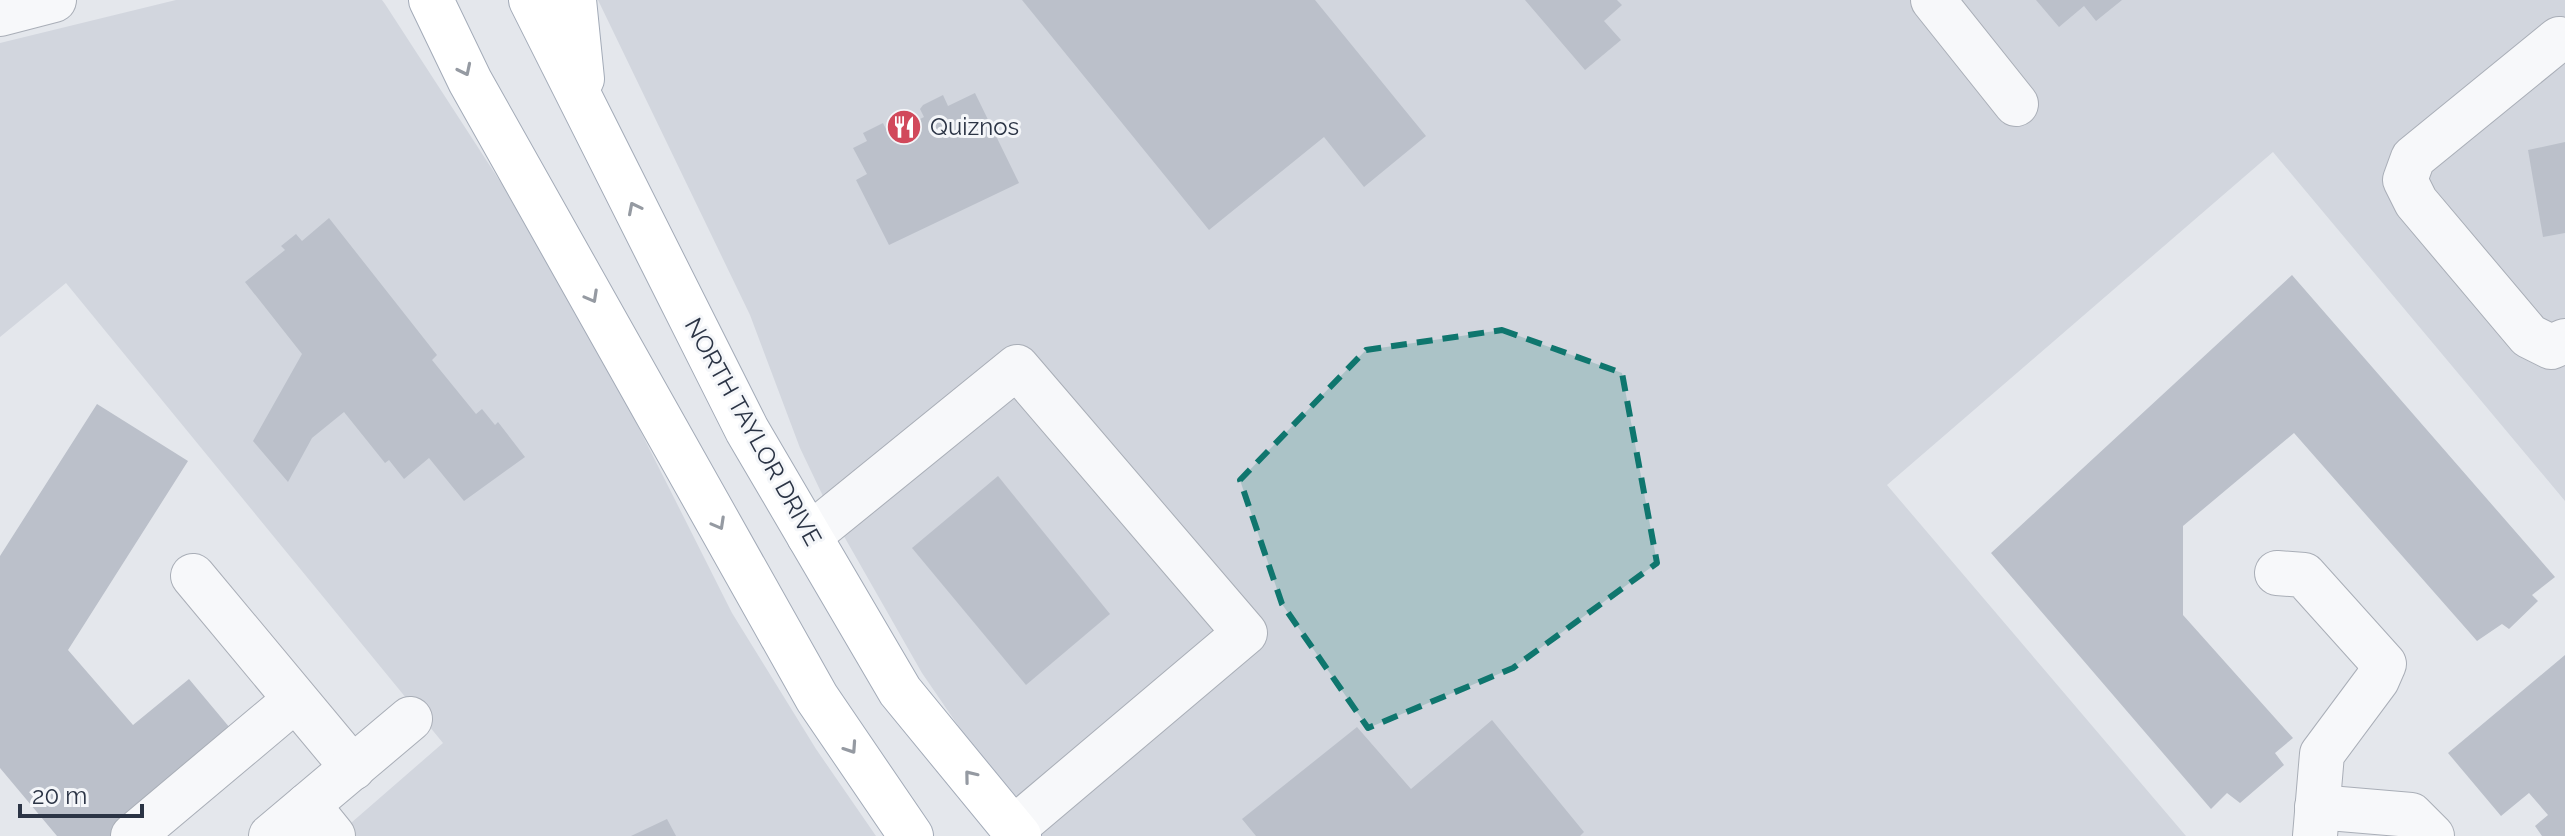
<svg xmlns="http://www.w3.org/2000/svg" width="2565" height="836" viewBox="0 0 2565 836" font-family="Raleway,sans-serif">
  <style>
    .built { fill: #d2d6de }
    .building { fill: #bbc0ca }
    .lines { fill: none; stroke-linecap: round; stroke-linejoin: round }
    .minor-casing { stroke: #a9aeb7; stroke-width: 46 }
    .major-casing { stroke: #a3abb8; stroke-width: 46 }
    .minor { stroke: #f7f8fa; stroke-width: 44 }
    .major { stroke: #fff; stroke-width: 44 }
    .oneway { stroke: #959aa2 }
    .marked { fill: #0f766e; fill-opacity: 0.2; stroke: #0f766e; stroke-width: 6; stroke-dasharray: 16 10; stroke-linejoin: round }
    .labels { text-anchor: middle; stroke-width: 6; stroke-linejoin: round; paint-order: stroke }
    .poi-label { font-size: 24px; fill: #2b3445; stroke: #f4f6f9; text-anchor: start }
    .street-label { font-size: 24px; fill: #2b3445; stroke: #f4f6f9 }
  </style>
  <rect width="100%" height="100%" fill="#e4e7ec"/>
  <g class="built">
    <polygon points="176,0 382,0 385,4 538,240 586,323 732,613 816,749 876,836 336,836 443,743 66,283 0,337 0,43"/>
    <polygon points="598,0 2565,0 2565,501 2273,152 1887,485 2186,836 1042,836 983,762 922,673 833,517 800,448 750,315"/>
  </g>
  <g class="building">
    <polygon points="1022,0 1315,0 1426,136 1364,187 1324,137 1209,230"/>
    <polygon points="1525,0 1617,0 1622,5 1604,21 1621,40 1585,70"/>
    <polygon points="2036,0 2122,0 2096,21 2084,6 2059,27"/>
    <polygon points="975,93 1019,183 889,245 856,180 867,174 853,148 867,141 863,133 883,123 889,135 924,117 920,109 923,105 943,95 948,106"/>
    <polygon points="2565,142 2565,233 2543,237 2528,150"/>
    <polygon points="329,218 437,355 432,360 476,414 482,409 495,425 498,422 525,457 464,501 429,458 404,479 389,460 385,463 344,412 312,438 288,482 253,441 302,354 245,282 285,250 281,246 296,234 302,241"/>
    <polygon points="2292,275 2555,577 2532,595 2538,601 2509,629 2502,624 2477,641 2294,433 2183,526 2183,615 2293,738 2275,753 2284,765 2240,803 2227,793 2211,809 1991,553"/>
    <polygon points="97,404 188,461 68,650 133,725 189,679 230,728 115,836 57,836 0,768 0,556"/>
    <polygon points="998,476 1110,614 1026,685 912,548"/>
    <polygon points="2565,655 2565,836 2542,836 2535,826 2548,815 2529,793 2501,816 2448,753"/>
    <polygon points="1492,720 1584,832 1580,836 1256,836 1242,819 1357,727 1411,789"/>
    <polygon points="667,819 676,836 631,836"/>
  </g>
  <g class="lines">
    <g class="minor-casing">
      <g id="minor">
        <polyline points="1933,0 2016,104"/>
        <polyline points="0,14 54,0"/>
        <polyline points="2559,39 2413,158 2405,180 2416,202 2529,336 2551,347 2565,341"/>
        <polyline points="809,536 1017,367 1245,633 1013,829"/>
        <polyline points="2277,573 2304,575 2384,664 2377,680 2322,754 2315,836"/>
        <polyline points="193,576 353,768"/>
        <polyline points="308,805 333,836"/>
        <polyline points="2317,807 2411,815 2432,836"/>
        <polyline points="133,836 295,700"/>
        <polyline points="271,836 410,719"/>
      </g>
    </g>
    <g class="major-casing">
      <g id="major">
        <polyline points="431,0 470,81 817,698 911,836"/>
        <polyline points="531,0 747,430 900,691 1019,836"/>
        <polyline points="574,0 582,79"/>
      </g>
    </g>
    <use href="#minor" class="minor"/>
    <use href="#major" class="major"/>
  </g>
  <defs><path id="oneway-chevron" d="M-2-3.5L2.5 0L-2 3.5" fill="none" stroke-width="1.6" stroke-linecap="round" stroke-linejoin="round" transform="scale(2)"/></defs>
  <g class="oneway">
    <use href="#oneway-chevron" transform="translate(465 70) rotate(64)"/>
    <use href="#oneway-chevron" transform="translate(634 208) rotate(-117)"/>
    <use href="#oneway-chevron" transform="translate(592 297) rotate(61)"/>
    <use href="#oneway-chevron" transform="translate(719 524) rotate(61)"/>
    <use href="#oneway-chevron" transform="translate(851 748) rotate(56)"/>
    <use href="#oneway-chevron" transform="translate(970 776) rotate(-129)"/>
  </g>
  <path class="marked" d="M1502,330L1622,373L1657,563L1513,668L1368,728L1282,604L1240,480L1366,350Z"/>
  <defs>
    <g id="restaurant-disc" transform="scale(1.8)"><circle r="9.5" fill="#d1495b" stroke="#f4f6f9"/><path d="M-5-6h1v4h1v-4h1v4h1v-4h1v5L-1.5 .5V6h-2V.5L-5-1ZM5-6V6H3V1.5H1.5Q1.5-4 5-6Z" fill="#fff"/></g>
  </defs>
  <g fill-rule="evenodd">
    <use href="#restaurant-disc" x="904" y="127"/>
  </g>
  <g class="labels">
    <g class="poi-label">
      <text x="930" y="135">Quiznos</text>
    </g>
    <g class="street-label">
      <text transform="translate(753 432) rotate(61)" y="8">NORTH TAYLOR DRIVE</text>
    </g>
  </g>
  <path d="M20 804v12h122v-12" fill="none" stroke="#2b3445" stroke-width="4"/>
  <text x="32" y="804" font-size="24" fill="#2b3445" stroke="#f4f6f9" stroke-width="6" paint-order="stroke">20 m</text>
</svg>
